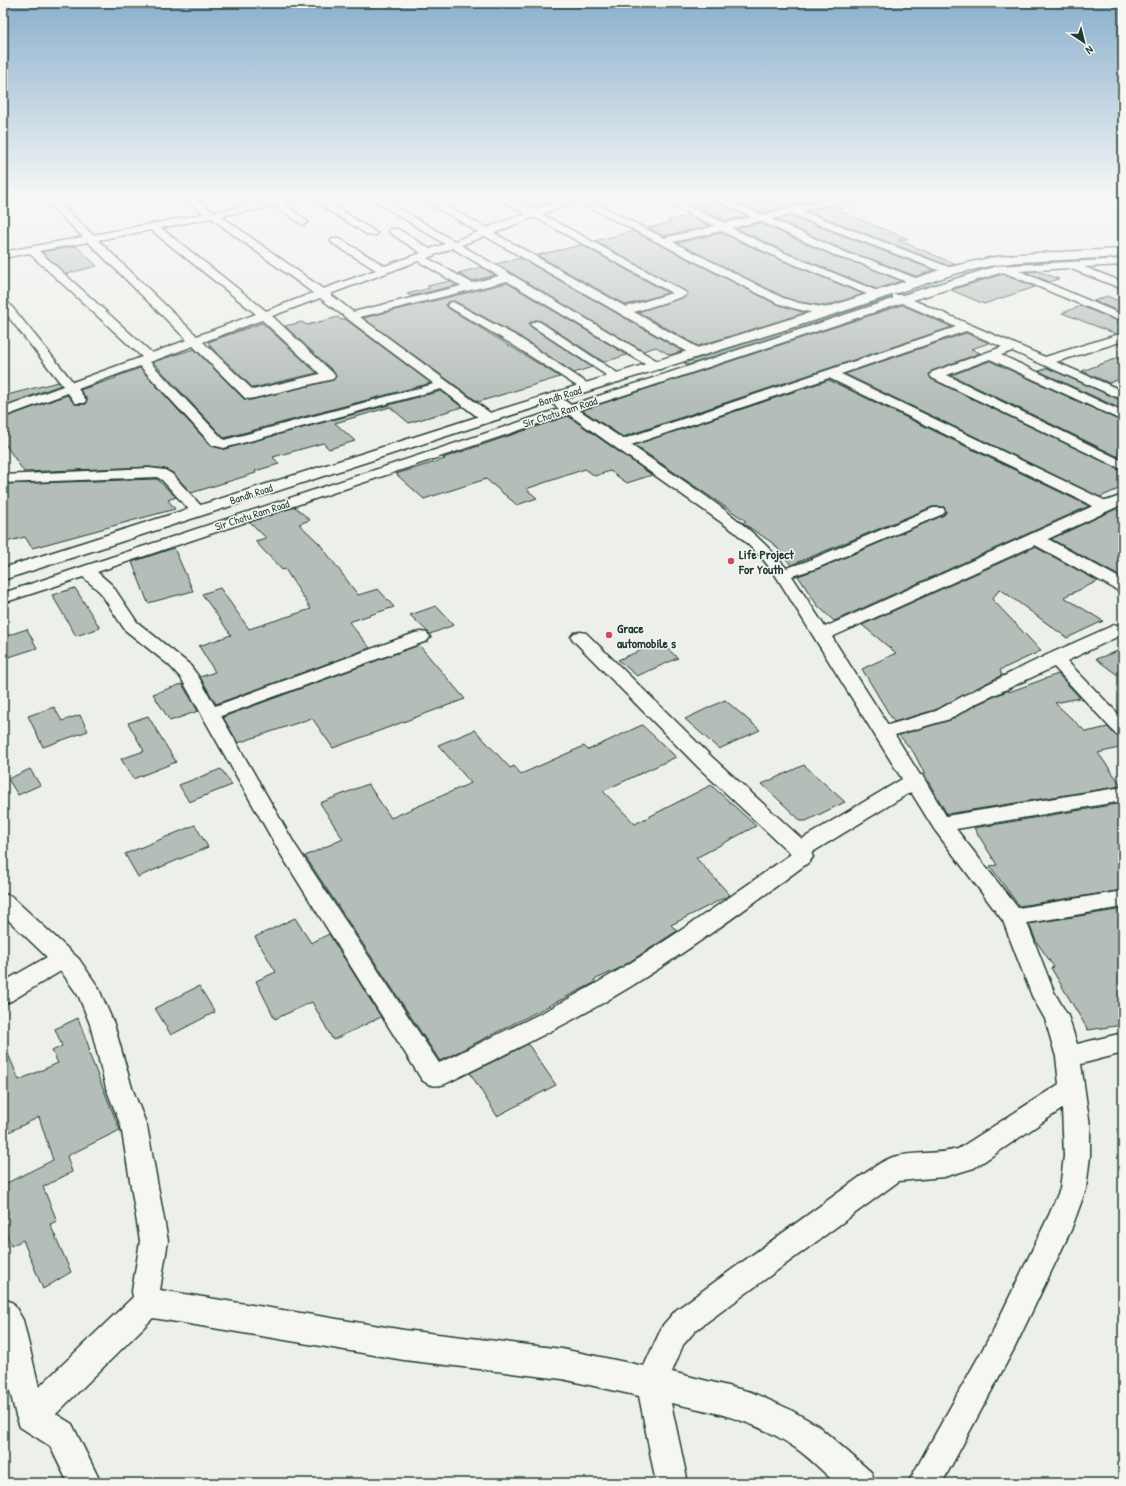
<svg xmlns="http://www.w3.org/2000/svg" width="1126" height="1486" viewBox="0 0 1126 1486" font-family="'Patrick Hand',sans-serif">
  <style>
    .building { fill: #b4bdb8; stroke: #1f3d34 }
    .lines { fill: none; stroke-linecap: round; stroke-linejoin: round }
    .street-casing { stroke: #1f3d34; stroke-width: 3 }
    .secondary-casing { stroke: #1f3d34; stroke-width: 3 }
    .street { fill: #f6f6f2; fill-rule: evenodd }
    .secondary { fill: #f6f6f2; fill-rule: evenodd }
    .poi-dot { fill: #d1495b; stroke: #f6f6f2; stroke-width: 1.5 }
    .labels { text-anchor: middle; stroke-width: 3; stroke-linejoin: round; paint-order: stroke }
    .far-street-label { font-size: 11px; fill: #1f3d34; stroke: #f6f6f2 }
    .poi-label { font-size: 13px; font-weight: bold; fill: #1f3d34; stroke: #f6f6f2; text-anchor: start }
  </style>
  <rect width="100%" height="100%" fill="#edefea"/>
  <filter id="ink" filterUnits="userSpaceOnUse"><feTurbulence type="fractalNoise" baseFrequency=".025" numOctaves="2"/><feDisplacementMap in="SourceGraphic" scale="8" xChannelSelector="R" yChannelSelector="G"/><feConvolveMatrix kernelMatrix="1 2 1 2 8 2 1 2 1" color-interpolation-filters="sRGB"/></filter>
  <g filter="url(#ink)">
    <g class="building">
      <polygon points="735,196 834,196 762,213 728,198"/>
      <polygon points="859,196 865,196 865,202 836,210 908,239 898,240 956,264 949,266 807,211 856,199"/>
      <polygon points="714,201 747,216 725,221 705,212 708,212 694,205"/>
      <polygon points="690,216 710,226 664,236 648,228 671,222 668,220"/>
      <polygon points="791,216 934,270 917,276 913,275 869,258 850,253 776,219"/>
      <polygon points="760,223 840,259 860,264 901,281 877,289 788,253 736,228"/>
      <polygon points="633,231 774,303 805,313 698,346 638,312 685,297 688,293 595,241"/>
      <polygon points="721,233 778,259 863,294 826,306 799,302 784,297 677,243"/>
      <polygon points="582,245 668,293 626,305 537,255"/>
      <polygon points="76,246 97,266 66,274 42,252"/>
      <polygon points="521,258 682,351 670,355 656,347 643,351 496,264"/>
      <polygon points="481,267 495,275 472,281 458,273"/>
      <polygon points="1038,271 1059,279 1050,282 1025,272"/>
      <polygon points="1003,274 1035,287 984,304 951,290"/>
      <polygon points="450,281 457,285 411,296 407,294 430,288 427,286"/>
      <polygon points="507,283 627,355 604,362 541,321 535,320 529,323 531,327 592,367 574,373 519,336 454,301 449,302 446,305 448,308 560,377 478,402 363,318"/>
      <polygon points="1107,296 1123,303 1123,313 1094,301"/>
      <polygon points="892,297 892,298 688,365 684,363"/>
      <polygon points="902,305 952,327 623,437 582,410"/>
      <polygon points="1081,306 1123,323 1123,332 1116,334 1062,313"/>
      <polygon points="338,317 341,320 345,319 431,383 224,438 153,362 194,349 244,399 250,400 333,380 336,377 334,372 285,326 302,322 307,325"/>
      <polygon points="262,323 270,330 317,373 253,388 209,345 210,345 208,342"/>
      <polygon points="966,333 989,343 971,349 980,353 932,371 929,374 931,379 1123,471 1123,487 1100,497 845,374"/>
      <polygon points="1123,356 1123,378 1109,383 1082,371"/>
      <polygon points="990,361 1123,422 1123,459 951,375"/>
      <polygon points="140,368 211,446 224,449 441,391 462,407 409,423 390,407 335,423 355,441 329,449 323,443 273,457 279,464 255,471 256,473 191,493 173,473 165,469 149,467 24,472 3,441 3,418 67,395 75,404 86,404 87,399 80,390 116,378 115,377"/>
      <polygon points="1047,368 1123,401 1123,410 1039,371"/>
      <polygon points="829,380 1089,506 834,621 817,605 798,576 818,569 944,515 946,512 944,507 932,507 791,565 774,544 743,523 746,521 634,445"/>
      <polygon points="58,382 61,385 3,406 3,396"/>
      <polygon points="568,416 652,475 627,483 610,471 595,476 585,469 526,489 537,498 517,505 486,479 424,499 396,474 445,459 443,458"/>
      <polygon points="157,479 176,497 168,500 175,509 32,548 25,537 3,543 3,484"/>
      <polygon points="295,507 310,520 299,524 319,543 358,595 378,589 394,607 349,622 370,648 216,704 200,677 215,672 199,646 231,635 202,594 220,588 249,629 311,609 285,569 282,570 255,541 266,538 250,522"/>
      <polygon points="1116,509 1123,512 1123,578 1051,539"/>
      <polygon points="1035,547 1098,581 1064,597 1103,621 1067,638 1000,589 992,599 1041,651 1000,670 1002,675 935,710 894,722 862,669 896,653 862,625"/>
      <polygon points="174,548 193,591 148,603 132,562"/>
      <polygon points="75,588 100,628 76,636 52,595"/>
      <polygon points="436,606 454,625 430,634 410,615"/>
      <polygon points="27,629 37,648 3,659 3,637"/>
      <polygon points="660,642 678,658 637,676 618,660"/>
      <polygon points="419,645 465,699 333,748 312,718 238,743 223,717"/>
      <polygon points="1123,649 1123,679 1096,659"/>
      <polygon points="1058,674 1080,698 1055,703 1086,732 1108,727 1115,735 1123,739 1123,747 1098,753 1122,786 947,814 928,781 914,753 899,735 950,720 978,704 1009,690 1009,692"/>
      <polygon points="182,684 198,711 170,721 153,694"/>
      <polygon points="725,700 760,730 719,749 685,719"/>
      <polygon points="54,707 62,721 80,715 88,731 43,747 28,716"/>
      <polygon points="148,716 176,762 133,779 121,759 144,751 128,723"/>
      <polygon points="642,725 676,757 603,791 635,824 711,785 756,826 696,858 730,895 671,925 677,931 620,968 594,980 595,982 592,984 440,1061 305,856 343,839 320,803 368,784 391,818 471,783 438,745 475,730 510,768 514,766 521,774 584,746 588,750"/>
      <polygon points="804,765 845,802 806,821 801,821 762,784"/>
      <polygon points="30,769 40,785 18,795 8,779"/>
      <polygon points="221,769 232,785 189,802 179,785"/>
      <polygon points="1123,803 1123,890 1019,906 990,866 997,865 974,828"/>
      <polygon points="195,825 208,847 138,877 125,854"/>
      <polygon points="1123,909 1123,1025 1088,1030 1051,968 1054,967 1036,941 1029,924"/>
      <polygon points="295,918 311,943 329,934 381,1017 333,1040 312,1002 275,1019 256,981 276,972 255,937"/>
      <polygon points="199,986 215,1012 171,1035 155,1008"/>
      <polygon points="78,1018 90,1050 88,1051 120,1130 67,1156 72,1172 43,1187 57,1221 50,1224 71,1272 43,1289 23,1240 11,1246 3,1225 3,1185 53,1160 39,1117 3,1135 3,1042 19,1080 58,1063 52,1051 62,1046 55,1029"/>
      <polygon points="528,1044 556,1085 497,1116 470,1073"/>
    </g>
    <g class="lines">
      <g class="street-casing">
        <g id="street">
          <path d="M40,196H51L93,235L204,214L181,196H192L214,212L269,202L266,199L271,196L278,200L297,196H319L377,233L376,235H368L311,199L284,204L306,220L308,222L303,225L275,206L221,216L323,289L376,270L332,243L331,241L332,239H340L385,266L421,253L390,233L389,231L390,229H398L430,249L445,244L367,196H379L454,241L478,232L417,196H429L486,228L526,214L493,196H506L535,210L569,196H587L585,198L664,238L715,226L651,196H664L725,223L752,217L708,196H721L762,215L841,196H858L856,198L802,211L954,269L955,271L954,273H946L791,214L771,219L849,254L868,259L920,280L921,282L920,284H912L860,263L841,258L760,221L731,228L787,254L882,293L884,295L878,298L874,297L779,258L721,231L673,242L783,298L799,303L834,309L836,311C829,320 785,306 775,302L577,201L542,214L685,292L687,294L685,296L634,312L702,350L704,353L702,356H694L485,236L461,245L661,363L663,366L661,369H653L507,281L360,317L493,415L495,418L493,421H483L441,389L224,448L212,445L140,366L78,389L86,400L85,403H75L68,393L3,417V408L63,386L3,310V300L7,301L73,382L142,357L29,253L3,258V252L83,237ZM534,217L672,293L626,307L494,233ZM211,218L313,293L266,311L161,228ZM151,230L256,314L197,336L98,240ZM88,242L187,340L152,353L39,251ZM452,248L499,276L472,283L427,258ZM418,261L461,286L353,312L330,294ZM320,298L434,384L224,440L150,362L193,346L245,398L250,399L333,379L335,376L333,373L272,316ZM262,320L320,374L253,390L203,342Z"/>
          <path d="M1123,259V265L1084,267L1123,282V289L1069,268L1019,271L1123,315V322L1003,272L913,300L1045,357L1123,333V341L1056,362L1123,391V400L1012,351L1001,355L1123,412V421L990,359L947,375L1123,461V470L932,378L930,375L932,372L1002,347L966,331L841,374L1106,501L1123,495V504L1048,539L1123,580V592L1117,590L1035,545L832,637L888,725L936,711L965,695L1049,654L1114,625H1123V634L1067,661L1123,719V736L1116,734L1054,667L977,703L950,719L895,735L920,775H922L946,816L1123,787V801L956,829L1018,908L1123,891V907L1027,923L1054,992L1068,1016L1077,1044L1123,1033V1053L1081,1064L1090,1126V1156L1086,1189L1071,1230L1014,1349L942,1483H908L994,1329L1049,1215L1060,1189L1064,1156L1062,1109L974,1168L944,1177L899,1181L696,1330L683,1345L672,1372L751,1392L789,1409L817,1425L871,1472L876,1483H836C822,1471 809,1457 794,1447C757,1421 715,1412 671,1403L688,1483H656L639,1396L562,1379L404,1360L153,1318L56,1414L72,1424L101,1483H68L50,1446L20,1427L16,1416L3,1362V1298L13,1303L23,1320L39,1387L133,1297L132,1291L140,1241L121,1126L106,1088L90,1024L79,997L61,971L11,1001L3,1004V982L47,957L3,915V894L11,896L79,959L98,987L114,1024L132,1088L147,1126L168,1241L160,1290L404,1330L562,1349L644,1366L663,1325L676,1310L864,1174C873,1168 882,1161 893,1157C915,1151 937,1155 958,1149L1059,1084L1056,1057L1045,1019L1032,996L1003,921L934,829L911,792L811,853L813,857L809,862C751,905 692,949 630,987C571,1023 507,1053 445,1084C435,1087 430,1086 422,1080L280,853L181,678L169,665L125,630L100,592L83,577L3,603V593L559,409L546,398L547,395H557L571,405L893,299V295H903L997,266ZM902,303L956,327L623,439L579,410ZM829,378L1093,506L825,627L792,576L817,568L943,514L945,511L943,508H933L805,562L786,568C747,518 683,482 631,445ZM568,414L735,532L762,558L776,576L902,779L802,839L713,758L586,633L580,632L574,633L571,637L574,641L699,768L791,854C733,895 675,936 614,973C558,1007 498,1034 439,1063L294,843L221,716L427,641L430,637L427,633L421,632L415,633L215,706L198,676L189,664L137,622L112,585L97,572Z"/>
          <polygon points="453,302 518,337 593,387 587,391 583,390 510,343 449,307 447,305 449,303"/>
          <polygon points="536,321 540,322 625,378 619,382 615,381 532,326 530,324"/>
          <polygon points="149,468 165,470 172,474 203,508 205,511 203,514 193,514 162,480 157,477 3,483 3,475"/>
        </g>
      </g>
      <g class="secondary-casing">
        <polygon id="secondary" points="1123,249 1123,257 1018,262 989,266 954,274 835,314 493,421 3,580 3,568 483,415 825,308 946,268 989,258 1018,254"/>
      </g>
      <use href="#street" class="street"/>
      <use href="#secondary" class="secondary"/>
    </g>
  </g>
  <linearGradient id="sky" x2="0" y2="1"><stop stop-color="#8bb0cd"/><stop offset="0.49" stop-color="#f7f8f6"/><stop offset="1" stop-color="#f7f8f6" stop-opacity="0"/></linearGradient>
  <rect width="1126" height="404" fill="url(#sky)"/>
  <g class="poi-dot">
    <circle cx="731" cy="561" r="4"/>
    <circle cx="609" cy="635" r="4"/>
  </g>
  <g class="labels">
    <g class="far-street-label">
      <text transform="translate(560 396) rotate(-17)" y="4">Bandh Road</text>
      <text transform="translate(560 412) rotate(-18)" y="4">Sir Chotu Ram Road</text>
      <text transform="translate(251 494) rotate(-18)" y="4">Bandh Road</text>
      <text transform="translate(252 515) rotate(-18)" y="4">Sir Chotu Ram Road</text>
    </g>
    <g class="poi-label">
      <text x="739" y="559">Life Project<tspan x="739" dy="15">For Youth</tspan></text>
      <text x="617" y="633">Grace<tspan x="617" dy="15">automobile s</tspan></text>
    </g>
  </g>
  <rect width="1126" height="1486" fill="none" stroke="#f6f6f2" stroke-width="16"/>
  <rect x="8" y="8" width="1110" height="1470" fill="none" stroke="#1f3d34" stroke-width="1.5" filter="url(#ink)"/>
  <g transform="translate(1084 42) rotate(145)" stroke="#f6f6f2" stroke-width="3" paint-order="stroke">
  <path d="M0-3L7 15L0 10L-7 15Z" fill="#1f3d34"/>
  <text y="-6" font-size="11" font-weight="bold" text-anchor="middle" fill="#1f3d34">N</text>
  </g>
</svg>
